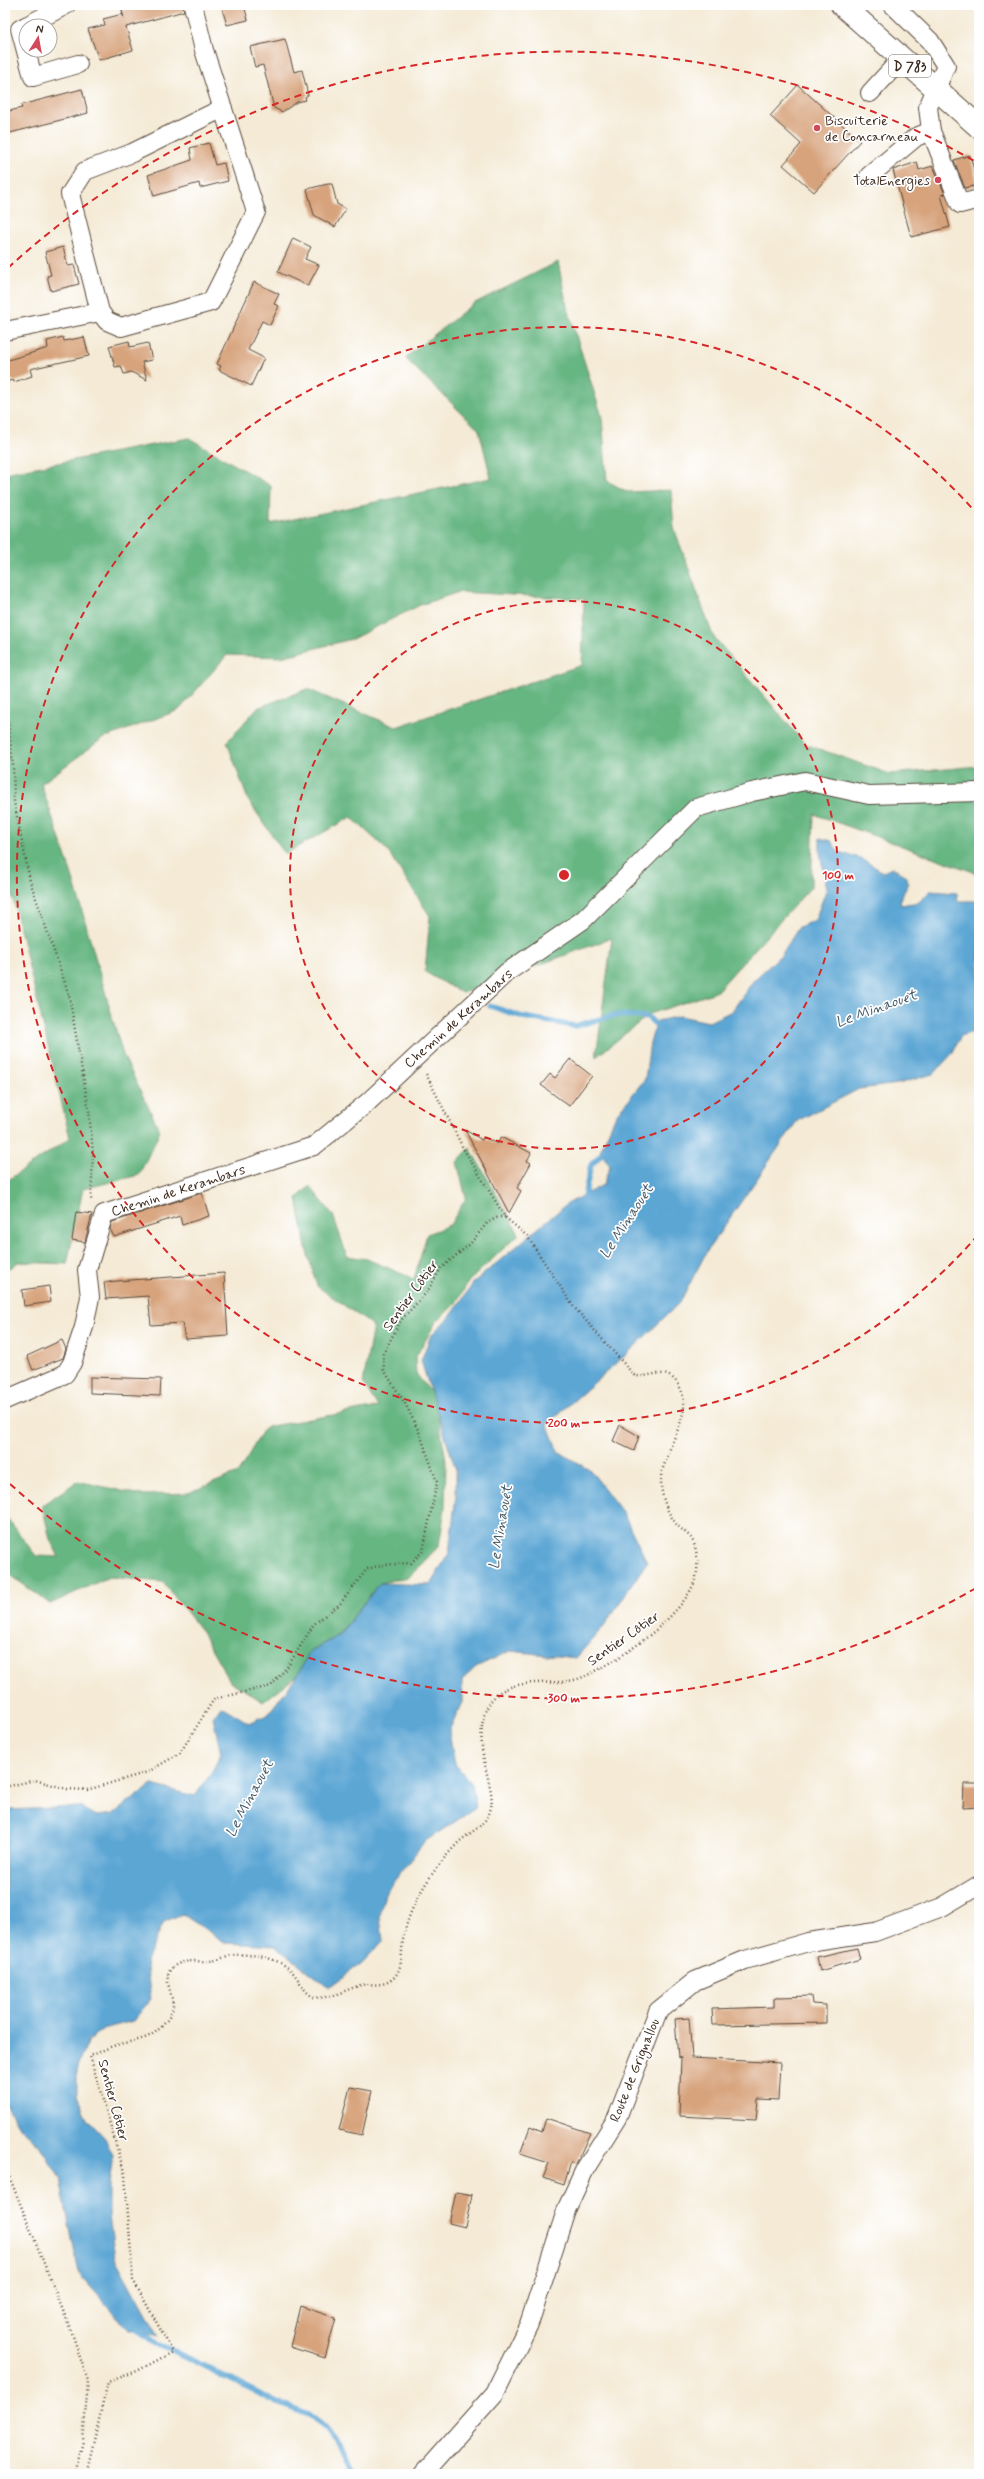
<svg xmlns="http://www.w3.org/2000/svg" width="984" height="2479" viewBox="0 0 984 2479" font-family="Mynerve,sans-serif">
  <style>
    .forest { fill: #66b682; stroke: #507050 }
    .water { fill: #5ca6d4; stroke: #4c6879 }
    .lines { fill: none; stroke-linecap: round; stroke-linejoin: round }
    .stream { stroke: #5ca6d4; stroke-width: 5.5 }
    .building { fill: #d7a37c }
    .minor-casing { stroke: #574739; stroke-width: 20 }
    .major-casing { stroke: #574739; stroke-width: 24 }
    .path { stroke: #574739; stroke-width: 2.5; stroke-dasharray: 1 3; stroke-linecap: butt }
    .minor { stroke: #fff; stroke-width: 18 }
    .major { stroke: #fff; stroke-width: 22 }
    .ring { fill: none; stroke: #d62828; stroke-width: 2; stroke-dasharray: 7 5 }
    .poi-dot { fill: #d1495b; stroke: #fff; stroke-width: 1.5 }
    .labels { text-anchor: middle; stroke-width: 3.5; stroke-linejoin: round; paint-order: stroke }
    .shield { fill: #fff; stroke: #766a62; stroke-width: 1 }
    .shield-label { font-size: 13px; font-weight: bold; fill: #3b2a1e }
    .poi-label { font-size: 14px; fill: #3b2a1e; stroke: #fff; text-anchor: start }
    .street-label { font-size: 14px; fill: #3b2a1e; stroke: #fff }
    .water-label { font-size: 15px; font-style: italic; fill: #485c67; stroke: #fff }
    .centre { fill: #d62828; stroke: #fff; stroke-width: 2 }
    .ring-label { font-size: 12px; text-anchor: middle; font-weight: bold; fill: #d62828; stroke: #fff; stroke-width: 3.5; stroke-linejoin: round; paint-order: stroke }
  </style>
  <rect width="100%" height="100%" fill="#fff"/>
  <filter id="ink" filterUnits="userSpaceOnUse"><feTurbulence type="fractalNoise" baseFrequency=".025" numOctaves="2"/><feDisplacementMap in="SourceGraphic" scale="8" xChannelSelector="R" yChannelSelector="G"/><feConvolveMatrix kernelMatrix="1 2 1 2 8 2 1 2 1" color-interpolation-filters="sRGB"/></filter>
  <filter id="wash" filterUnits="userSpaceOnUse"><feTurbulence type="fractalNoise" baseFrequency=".012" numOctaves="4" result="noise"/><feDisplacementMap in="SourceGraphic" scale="16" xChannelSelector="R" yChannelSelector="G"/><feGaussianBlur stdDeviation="0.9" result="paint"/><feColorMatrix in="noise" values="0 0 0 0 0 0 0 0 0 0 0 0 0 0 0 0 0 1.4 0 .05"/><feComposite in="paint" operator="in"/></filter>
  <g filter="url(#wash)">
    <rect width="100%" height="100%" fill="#f4ead5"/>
    <g class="forest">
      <polygon points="558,262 567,307 602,417 607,481 628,492 671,490 674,528 713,636 805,744 890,774 979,766 979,874 814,814 811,887 716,992 650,1014 596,1057 612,938 462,993 425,972 430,916 387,850 351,817 285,854 248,800 227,742 257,708 307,689 396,727 582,665 584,599 459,592 420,605 352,639 281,657 227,655 179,710 102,739 41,784 71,872 123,1055 160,1131 139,1175 83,1189 67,1264 18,1262 5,1272 5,1182 70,1138 5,866 5,473 189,438 271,486 270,524 491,478 479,430 405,358 473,304"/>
      <polygon points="470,1148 519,1234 469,1281 455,1304 436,1322 415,1358 416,1374 435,1397 446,1460 445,1508 439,1546 409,1577 380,1583 338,1635 309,1652 298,1675 263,1702 230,1681 200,1629 163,1582 109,1577 50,1604 5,1571 5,1515 36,1556 59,1557 50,1539 42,1505 78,1481 140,1495 188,1493 238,1473 265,1427 378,1407 363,1383 373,1326 317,1286 306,1248 297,1198 310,1186 333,1215 347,1256 367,1259 414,1279 427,1234 450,1225 466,1198 457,1162"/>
    </g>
    <polygon class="water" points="820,838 831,841 838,852 860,858 883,872 892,868 904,874 909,883 900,899 901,905 919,902 930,891 957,893 958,901 979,901 979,1030 961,1036 952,1054 933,1074 898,1084 859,1089 797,1121 707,1251 680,1302 627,1354 547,1424 558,1451 591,1471 623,1513 647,1562 604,1626 576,1658 510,1651 476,1667 462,1680 462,1702 449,1731 455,1764 472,1784 476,1808 424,1842 385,1893 380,1916 383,1941 362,1963 329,1987 275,1946 226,1943 182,1914 164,1922 146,1961 151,1999 133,2021 103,2029 88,2040 77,2067 77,2095 87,2119 105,2138 113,2154 109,2185 109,2216 115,2258 158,2337 129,2330 79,2274 60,2179 39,2145 18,2125 6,2104 5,1810 80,1807 96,1816 113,1814 152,1785 195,1796 210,1775 221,1754 213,1717 221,1706 249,1723 267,1715 298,1675 309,1652 339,1635 380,1583 430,1585 449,1553 456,1495 456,1470 421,1361 431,1335 452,1314 474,1282 567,1204 603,1185 610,1166 600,1151 616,1115 645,1079 650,1042 657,1021 680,1016 709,1022 732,1011 754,980 782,954 799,927 815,920 827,888 820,853"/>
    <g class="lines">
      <g class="stream">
        <polyline points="490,1006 523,1017 575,1026 615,1015 648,1017 660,1029"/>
        <polyline points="583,1202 591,1165 607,1148"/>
        <polyline points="137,2330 155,2344 170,2349 277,2403 309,2415 328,2429 354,2474"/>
      </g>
    </g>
    <g id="blocks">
      <g class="building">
        <polygon points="121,5 183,5 184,11 126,27 133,50 99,60 88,29 105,25 103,19 123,14 124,20"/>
        <polygon points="221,5 244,5 248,20 227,25"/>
        <polygon points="285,39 294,72 302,70 308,95 305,97 306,100 297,102 282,112 274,108 263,65 255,67 250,47"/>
        <polygon points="798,85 860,141 814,192 783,165 801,144 770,116"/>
        <polygon points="82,89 88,113 10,133 5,112 22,108 21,105"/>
        <polygon points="209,143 215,165 224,163 228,181 200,188 199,183 154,196 148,175 192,160 190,148"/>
        <polygon points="970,155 978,185 965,188 954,160"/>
        <polygon points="917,162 919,170 933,166 945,194 941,195 950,227 911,237 893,170"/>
        <polygon points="328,184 332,184 337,204 346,209 335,227 314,215 307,189"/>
        <polygon points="293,238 311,247 305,259 319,265 308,286 278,272"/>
        <polygon points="63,247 68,266 74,265 79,284 51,291 47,276 51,275 45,252"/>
        <polygon points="254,282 279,294 274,304 279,306 270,325 262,321 248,350 264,358 251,386 219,370 221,366 217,364"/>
        <polygon points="63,337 64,341 84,337 89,356 30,369 32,376 14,382 13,380 5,382 5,361 48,348 47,341"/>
        <polygon points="129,341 130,347 148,343 152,360 142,362 147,380 131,372 124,374 121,366 115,367 109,346"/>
        <polygon points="570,1059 592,1076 569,1106 541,1085 550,1074 555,1078"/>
        <polygon points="465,1130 482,1140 484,1137 497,1144 501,1137 531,1153 527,1161 531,1163 517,1188 521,1191 509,1213"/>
        <polygon points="202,1193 209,1216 182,1225 180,1216 114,1237 110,1229 112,1222"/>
        <polygon points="76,1212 92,1214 85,1242 72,1240"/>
        <polygon points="224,1273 228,1336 185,1339 182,1323 151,1325 148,1296 106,1299 104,1282"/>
        <polygon points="49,1286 51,1302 24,1306 22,1290"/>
        <polygon points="62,1340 66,1349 63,1358 33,1370 27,1356"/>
        <polygon points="90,1377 161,1379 160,1396 90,1393"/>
        <polygon points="620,1425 639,1436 634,1451 613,1441"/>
        <polygon points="964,1784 979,1784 979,1807 963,1808"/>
        <polygon points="857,1948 860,1959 820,1971 817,1957"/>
        <polygon points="811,1996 812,2004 826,2005 826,2023 713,2025 712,2009 774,2007 774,1999 779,1997"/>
        <polygon points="689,2018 692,2058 780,2063 778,2100 758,2099 756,2120 679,2116 681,2058 678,2057 675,2019"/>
        <polygon points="350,2087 372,2091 362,2135 339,2130"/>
        <polygon points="546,2118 590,2133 576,2164 571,2162 564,2185 543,2178 549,2163 520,2154 530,2127 542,2132"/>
        <polygon points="456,2192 472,2195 465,2227 449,2223"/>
        <polygon points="300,2306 336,2318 325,2358 290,2347"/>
      </g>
    </g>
  </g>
  <g filter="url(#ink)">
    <use href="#blocks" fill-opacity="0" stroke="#574739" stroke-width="1"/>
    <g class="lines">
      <g class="minor-casing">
        <g id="minor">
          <polyline points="193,5 204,50 256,212 211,302 121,327 107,321 100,312 70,194 85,171 132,153 223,108"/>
          <polyline points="893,5 930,41 946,66 928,107 931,131 960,204 979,199"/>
          <polyline points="26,26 20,29 33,77 78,64"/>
          <polyline points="26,26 66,5"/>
          <polyline points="870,93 902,58"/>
          <polyline points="869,176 916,137 931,131"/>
          <polyline points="5,331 100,312"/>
          <polyline points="5,1400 65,1374 72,1363 84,1327 90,1297 87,1270 104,1214 314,1146 367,1103 506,973 583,920 696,808 752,792 805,781 869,795 979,792"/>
          <polyline points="423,2474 495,2393 529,2324 567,2208 585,2169 617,2118 658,2011 695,1981 745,1960 808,1942 875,1932 942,1907 979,1885"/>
        </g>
      </g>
      <g class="major-casing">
        <polyline id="major" points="842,5 979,127"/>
      </g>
      <g class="path">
        <polyline points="5,213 9,230 5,251"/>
        <polyline points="5,697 13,764 14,802 30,881 69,995 89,1111 93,1153 91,1202"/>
        <polyline points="5,1787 35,1780 67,1789 87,1790 148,1772 180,1753 214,1699 271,1686 288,1666 314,1624 340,1604 367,1569 382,1565 411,1563 423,1551 437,1482 420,1434 406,1405 384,1370 383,1354 401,1320 427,1292 441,1268 470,1244 487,1223 498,1217 505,1217"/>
        <polyline points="5,2166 72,2333 88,2381 83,2441 75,2474"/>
        <path d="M86,2474L108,2382L137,2371L173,2352L133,2280L125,2175L90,2056C98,2053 105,2049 113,2046C131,2040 148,2042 162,2026C167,2021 173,2013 173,2005C172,1989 158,1972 180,1963C191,1959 204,1963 216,1960C222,1959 227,1955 233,1955C253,1953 282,1958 294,1974C300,1981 305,1994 314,1997C329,2000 347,1989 361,1985C371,1983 382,1987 391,1980C405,1970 400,1950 404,1935C407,1920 414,1903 422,1890C432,1873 445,1856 459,1842C471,1831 488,1825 491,1807C493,1797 490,1788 488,1778C482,1755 477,1727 488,1706C507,1671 553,1690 583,1677C617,1663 684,1616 695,1580C699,1569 698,1548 691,1538C688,1534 682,1530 678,1526C668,1515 661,1497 661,1481C660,1474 664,1465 667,1458C671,1443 680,1428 683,1413C687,1398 679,1376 663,1374C652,1372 644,1379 634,1375L573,1306L527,1236L505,1217L463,1148L425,1072"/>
      </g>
      <use href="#minor" class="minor"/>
      <use href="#major" class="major"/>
    </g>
  </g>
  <g class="ring">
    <circle cx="564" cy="875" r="274"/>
    <path d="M978 1235A548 548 0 1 1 978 515"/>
    <path d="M976 1588A823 823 0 0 1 8 1482M8 268A823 823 0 0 1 976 162"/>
  </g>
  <g class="poi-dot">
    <circle cx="817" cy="128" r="4"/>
    <circle cx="938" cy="180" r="4"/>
  </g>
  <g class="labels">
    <rect class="shield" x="889" y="55" width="42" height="22" rx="3"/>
    <g class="shield-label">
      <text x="910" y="71">D 783</text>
    </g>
    <g class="poi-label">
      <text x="825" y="125">Biscuiterie<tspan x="825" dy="16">de Concarneau</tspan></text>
      <text x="930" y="185" text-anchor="end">TotalEnergies</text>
    </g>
    <g class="street-label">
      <text transform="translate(458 1018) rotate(-42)" y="5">Chemin de Kerambars</text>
      <text transform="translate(178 1190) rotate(-18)" y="5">Chemin de Kerambars</text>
      <text transform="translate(410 1295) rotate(-54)" y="5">Sentier Côtier</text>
      <text transform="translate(623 1638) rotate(-35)" y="5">Sentier Côtier</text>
      <text transform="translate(634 2070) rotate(-68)" y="5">Route de Grignallou</text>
      <text transform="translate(114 2100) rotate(75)" y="5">Sentier Côtier</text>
    </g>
    <g class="water-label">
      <text transform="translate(876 1008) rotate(-20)" y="5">Le Minaouët</text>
      <text transform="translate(626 1221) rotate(-57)" y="5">Le Minaouët</text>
      <text transform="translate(500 1527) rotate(-81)" y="5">Le Minaouët</text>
      <text transform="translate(249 1798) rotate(-62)" y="5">Le Minaouët</text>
    </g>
  </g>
  <circle cx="564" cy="875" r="6" class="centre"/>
  <g class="ring-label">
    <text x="838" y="879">100 m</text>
    <text x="564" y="1427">200 m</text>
    <text x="564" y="1702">300 m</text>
  </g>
  <rect width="984" height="2479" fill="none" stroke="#fff" stroke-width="20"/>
  <g transform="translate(38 38) rotate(11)"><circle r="19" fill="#ffffff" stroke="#b1aaa5"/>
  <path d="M0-3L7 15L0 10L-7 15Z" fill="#d1495b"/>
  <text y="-6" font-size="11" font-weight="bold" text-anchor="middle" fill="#3b2a1e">N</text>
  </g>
</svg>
